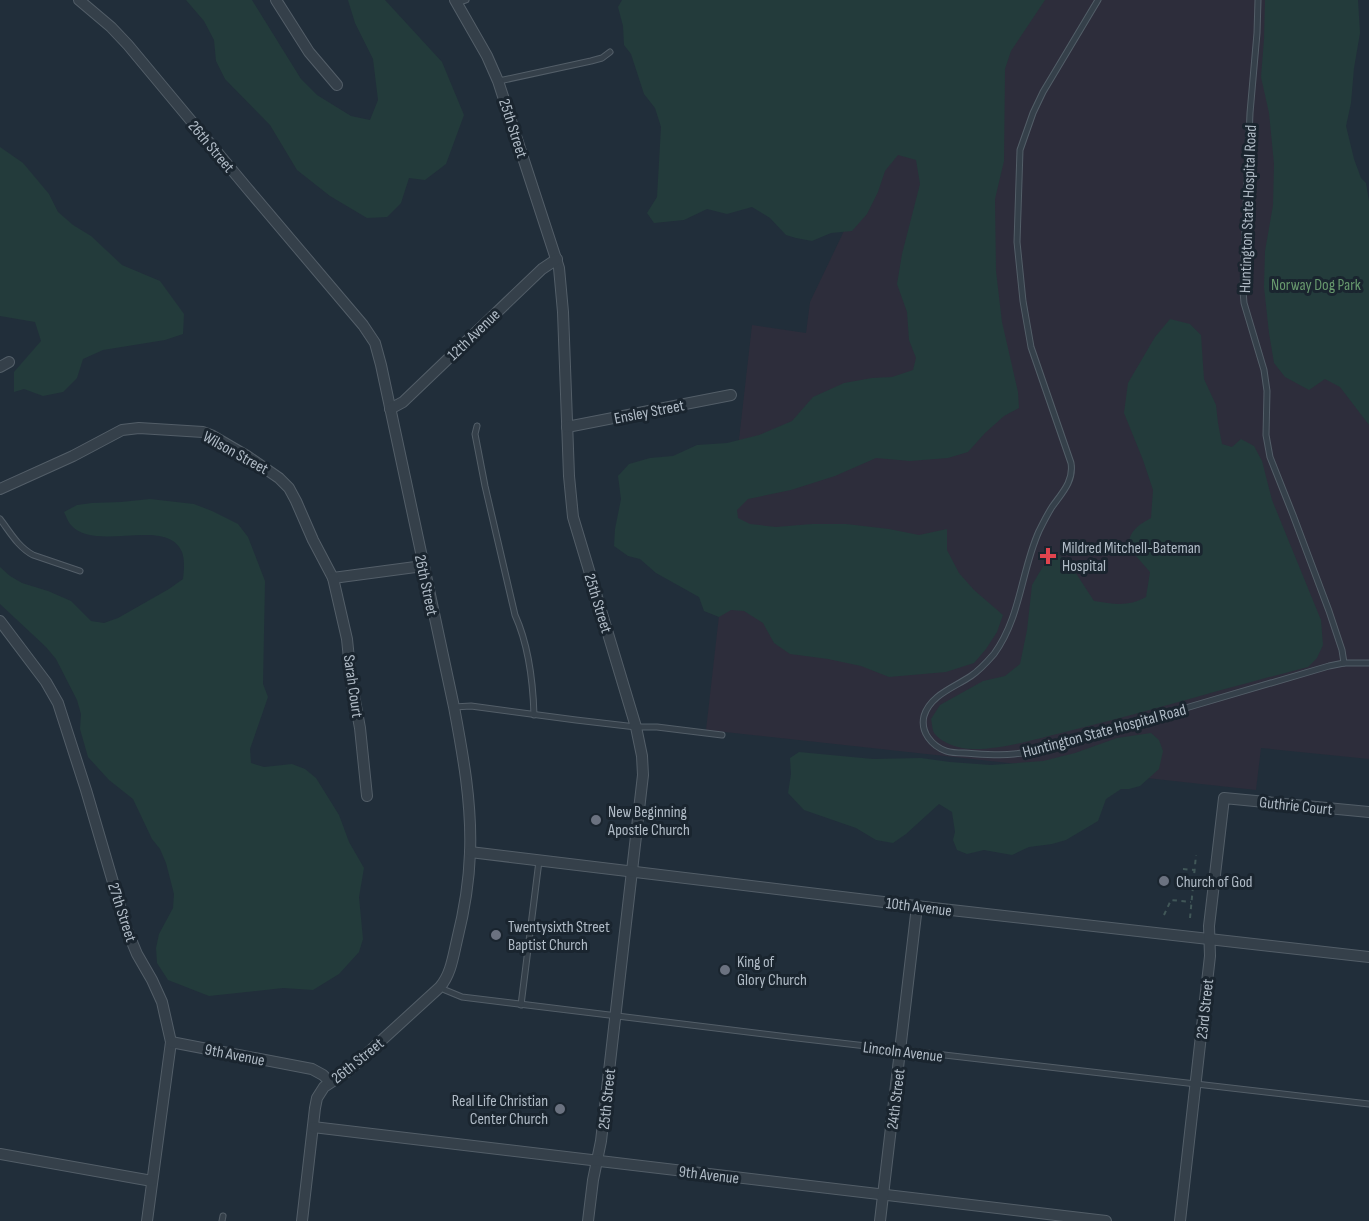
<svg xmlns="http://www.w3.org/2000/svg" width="1369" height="1221" viewBox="0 0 1369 1221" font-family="'Sofia Sans Condensed',sans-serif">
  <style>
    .medical { fill: #2d2d3b }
    .green { fill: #233b3b }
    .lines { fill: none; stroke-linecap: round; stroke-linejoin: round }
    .lane-casing { stroke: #535e68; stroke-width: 7 }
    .street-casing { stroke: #535e68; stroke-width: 12 }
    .path { stroke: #415758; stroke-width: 2; stroke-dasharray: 4.5 4.5; stroke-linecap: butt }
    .lane { stroke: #35404a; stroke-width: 5 }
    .street { stroke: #35404a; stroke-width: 10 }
    .health-dot { fill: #e0444e; stroke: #1a252f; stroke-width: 2 }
    .worship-dot { fill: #6b7280; stroke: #1a252f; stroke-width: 2 }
    .labels { text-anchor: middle; stroke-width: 6; stroke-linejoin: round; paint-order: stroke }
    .street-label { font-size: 16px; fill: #b0bbc6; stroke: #1a252f }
    .park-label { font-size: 16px; fill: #67986d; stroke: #1a252f }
    .poi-label { font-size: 16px; fill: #b0bbc6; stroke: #1a252f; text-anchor: start }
  </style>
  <rect width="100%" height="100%" fill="#212e3a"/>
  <polygon class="medical" points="937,0 1283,0 1369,382 1369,759 1261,748 1256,790 706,730 752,325 806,333 810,302 865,187"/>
  <g class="green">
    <polygon points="186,0 252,0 301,79 317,95 351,116 370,120 378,100 373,59 355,23 348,0 385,0 442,62 464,115 446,164 425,180 409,178 401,203 387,217 367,218 330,196 297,170 270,125 225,79 216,61 214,40 204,21"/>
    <polygon points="622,0 1045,0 1011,51 1005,69 1004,161 995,199 996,271 1002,322 1018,392 1019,408 1004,416 985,433 968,452 948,458 910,461 876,458 835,476 791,490 748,499 737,510 738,518 750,524 776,527 812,524 846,524 889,529 919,535 947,529 947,550 959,573 974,590 1003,615 997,632 986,649 974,663 946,672 889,677 861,666 828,659 790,654 774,643 763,623 744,611 731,610 719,617 704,611 699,597 656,573 640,559 628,556 614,546 615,529 621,499 618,476 629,464 650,458 673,456 697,445 727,443 759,435 792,421 813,397 844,383 872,378 892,377 913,370 916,358 909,340 907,312 897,284 902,254 920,184 916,160 898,155 885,171 878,192 867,214 852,231 831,233 812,241 796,238 786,235 770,218 752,207 727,214 707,209 684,220 654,223 647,213 657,197 661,127 655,108 644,94 631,54 624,45 623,26 618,7"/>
    <polygon points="1265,0 1358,0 1360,33 1354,68 1351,103 1346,126 1354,159 1361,178 1366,183 1369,201 1369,425 1340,387 1325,379 1309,390 1285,377 1274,363 1269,333 1264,287 1265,251 1273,205 1274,164 1269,113 1261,77 1264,39"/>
    <polygon points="0,147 23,163 49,194 58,212 73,225 91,236 122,265 160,281 184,314 183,334 165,340 103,350 83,359 77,378 63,392 43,396 24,389 14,392 14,372 41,341 35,322 0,316"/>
    <path d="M1170,319L1190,324L1201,335L1204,379L1216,405L1218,423L1222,444L1232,447L1241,439L1254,446L1262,461L1272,500L1321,620L1323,645L1317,658L1308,667C1225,688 1144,713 1061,733C1032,740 990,753 962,748C952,746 940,741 934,733C932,729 932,723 931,719L940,705L983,681L1005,676L1020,664L1027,630L1032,585L1052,551L1068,561L1094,601C1114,604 1128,607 1146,597L1150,572L1128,547C1130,530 1137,526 1151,518L1153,490L1143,460L1124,413L1128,383L1155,337Z"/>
    <path d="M150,499L194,504L212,511L238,524L248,537L265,581L263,684L268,697L250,749L251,763L264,767L292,764L305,769L316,778L339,815L349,842L364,868L359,897L363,939L359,952L339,974L313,990L283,988L209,996L168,980L157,963L156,948L159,934L173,908L174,894L166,863L160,849L152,839L133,799L109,780L88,757L80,729L81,714L77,700L56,659L46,647L0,604V567L10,576L22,583L48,591L71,601L91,621L104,623L118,618L169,589L183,579C184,571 185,560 182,552C167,516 95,553 71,525C68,522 66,516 64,512L77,505L92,503L121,502Z"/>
    <polygon points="1151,733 1159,740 1163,751 1159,769 1140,786 1129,789 1121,789 1106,799 1098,821 1066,840 1052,844 1029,847 1012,855 984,850 967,854 957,850 953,840 955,832 952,812 939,804 906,834 893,843 876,840 856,828 804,810 788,793 791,774 790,758 799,752 873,759 921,758 950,762 991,765 1043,761 1075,753 1117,738"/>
  </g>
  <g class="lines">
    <g class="lane-casing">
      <g id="lane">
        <path d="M1098,0L1043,92L1033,113L1020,150L1017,242L1023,301L1031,347L1071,463C1074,481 1062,493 1052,507C1047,515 1043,523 1039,531C1021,571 1021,617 994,654C987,662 980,670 971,676C955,687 930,695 924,716C920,732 932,746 946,751C952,753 959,753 964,753C981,754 998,756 1014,754C1035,752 1056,746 1076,740C1103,732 1129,725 1155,717C1213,700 1271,683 1329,666L1344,663L1342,650L1329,611L1293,515L1270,457L1266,435L1267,391L1264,370L1244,303L1243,291L1245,230L1250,113L1257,33L1258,0"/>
        <polyline points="457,3 466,0"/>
        <polyline points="499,81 591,61 602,58 610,52"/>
        <path d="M477,426L475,434L485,486L515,615C529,646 533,681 534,715"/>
        <path d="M0,519C10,532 18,547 33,555L80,571"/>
        <polyline points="1344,663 1369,663"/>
        <polyline points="454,707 471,706 576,720 636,727 657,727 722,735"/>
        <path d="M445,990L462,997C764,1035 1067,1070 1369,1104"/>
        <polyline points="521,1005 539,861"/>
        <polyline points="222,1221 223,1216"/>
      </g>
    </g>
    <g class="street-casing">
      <g id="street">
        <path d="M79,0L111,27L128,45L247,188L363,325L375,343L381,365L454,707C463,755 472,804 470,853C469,883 464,912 457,940C453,957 451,974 440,987L348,1071L324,1087L317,1098L315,1108L302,1221"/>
        <polyline points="276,0 309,52 337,85"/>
        <polyline points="455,0 487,56 498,81 559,268 563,312 569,476 573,517 636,727 642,756 643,775 601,1141 593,1180 588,1221"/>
        <polyline points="0,367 9,362"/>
        <polyline points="390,409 403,402 542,269 557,259"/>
        <polyline points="567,427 731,395"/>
        <polyline points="0,489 73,456 122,430 139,428 203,432 211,435 247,456 279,478 289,488 296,501 313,540 333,578 423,566"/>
        <polyline points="333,578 347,639 351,679 360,728 367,796"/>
        <polyline points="0,621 46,682 58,703 86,790 127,930 137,954 152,980 162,1002 171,1042 147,1221"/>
        <polyline points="470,852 933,908 1369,957"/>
        <polyline points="171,1042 312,1069 323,1075 330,1082"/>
        <polyline points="313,1127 1106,1221"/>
        <polyline points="0,1154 152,1181"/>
        <polyline points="880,1221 917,906"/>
        <polyline points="1180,1221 1210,956 1209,926 1224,798 1369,812"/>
      </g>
    </g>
    <g class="path">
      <polyline points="1183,869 1194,870"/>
      <polyline points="1164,915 1171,900 1191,902"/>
      <polyline points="1190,918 1196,855"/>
    </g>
    <use href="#lane" class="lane"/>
    <use href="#street" class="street"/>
  </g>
  <path class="health-dot" d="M1045 547h6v6h6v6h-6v6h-6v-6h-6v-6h6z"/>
  <g class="worship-dot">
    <circle cx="596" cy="820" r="6"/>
    <circle cx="1164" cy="881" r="6"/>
    <circle cx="496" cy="935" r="6"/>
    <circle cx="725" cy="970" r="6"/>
    <circle cx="560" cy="1109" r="6"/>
  </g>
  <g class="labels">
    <g class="street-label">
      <text transform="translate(514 128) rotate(72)" y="6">25th Street</text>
      <text transform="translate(212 146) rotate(50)" y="6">26th Street</text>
      <text transform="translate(1247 209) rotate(-88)" y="6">Huntington State Hospital Road</text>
      <text transform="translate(473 334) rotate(-44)" y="6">12th Avenue</text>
      <text transform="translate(649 411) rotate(-11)" y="6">Ensley Street</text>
      <text transform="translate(236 452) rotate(29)" y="6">Wilson Street</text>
      <text transform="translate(427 585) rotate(78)" y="6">26th Street</text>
      <text transform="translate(599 603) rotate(73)" y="6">25th Street</text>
      <text transform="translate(354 686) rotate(82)" y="6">Sarah Court</text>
      <text transform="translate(1104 730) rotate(-15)" y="6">Huntington State Hospital Road</text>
      <text transform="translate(1296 805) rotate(6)" y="6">Guthrie Court</text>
      <text transform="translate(919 906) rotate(7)" y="6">10th Avenue</text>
      <text transform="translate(123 912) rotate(72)" y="6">27th Street</text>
      <text transform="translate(1204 1009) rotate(-84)" y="6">23rd Street</text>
      <text transform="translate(903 1051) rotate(7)" y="6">Lincoln Avenue</text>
      <text transform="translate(235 1054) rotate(11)" y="6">9th Avenue</text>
      <text transform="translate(357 1060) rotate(-39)" y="6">26th Street</text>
      <text transform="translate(606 1099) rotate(-84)" y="6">25th Street</text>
      <text transform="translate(895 1099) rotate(-83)" y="6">24th Street</text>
      <text transform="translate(709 1174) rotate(7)" y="6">9th Avenue</text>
    </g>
    <g class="park-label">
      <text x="1316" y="290">Norway Dog Park</text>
    </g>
    <g class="poi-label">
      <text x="1062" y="553">Mildred Mitchell-Bateman<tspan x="1062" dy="18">Hospital</tspan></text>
      <text x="608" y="817">New Beginning<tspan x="608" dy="18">Apostle Church</tspan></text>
      <text x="1176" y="887">Church of God</text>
      <text x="508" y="932">Twentysixth Street<tspan x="508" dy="18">Baptist Church</tspan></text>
      <text x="737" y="967">King of<tspan x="737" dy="18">Glory Church</tspan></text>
      <text x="548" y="1106" text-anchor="end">Real Life Christian<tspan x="548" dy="18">Center Church</tspan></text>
    </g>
  </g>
</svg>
